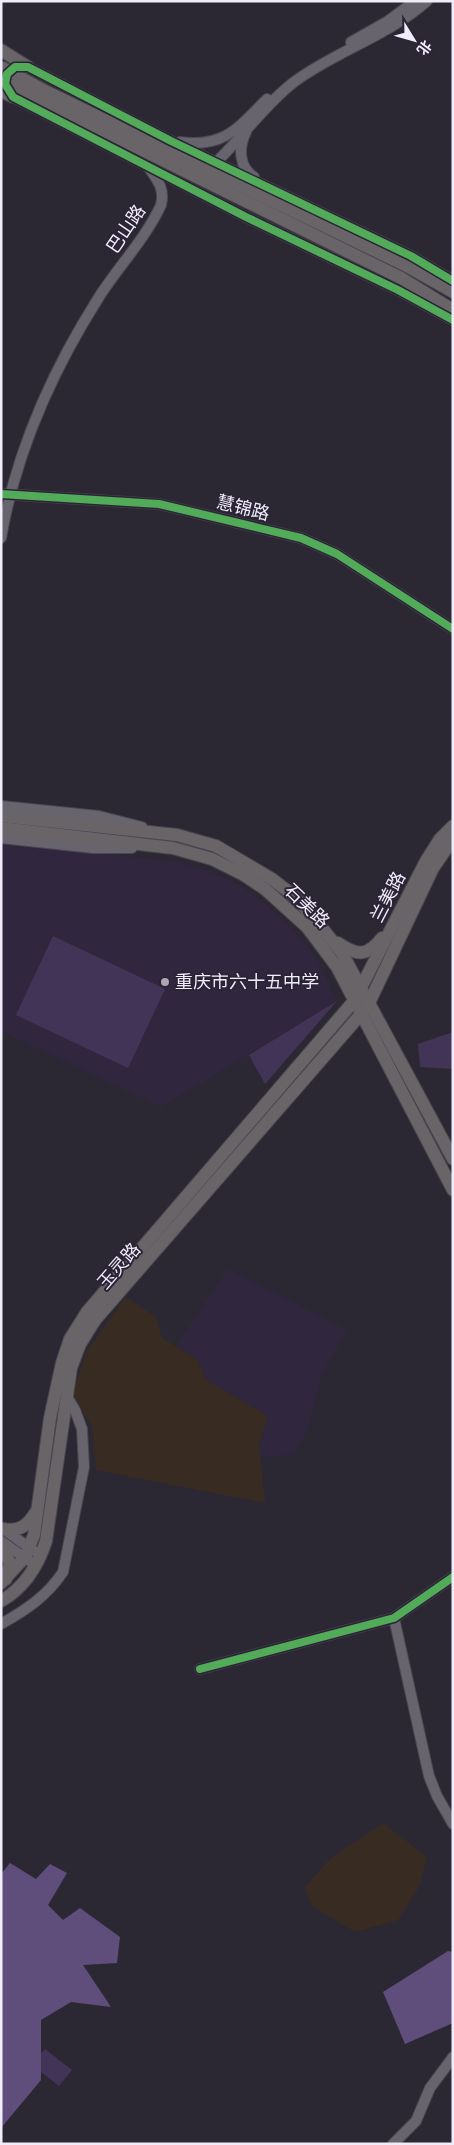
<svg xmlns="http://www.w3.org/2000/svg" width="454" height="2145" viewBox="0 0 454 2145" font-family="'Fira Sans','Noto Sans SC',sans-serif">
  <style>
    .built { fill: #30273f }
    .industrial { fill: #382b22 }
    .green { fill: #423456 }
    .forest { fill: #5f4d7b }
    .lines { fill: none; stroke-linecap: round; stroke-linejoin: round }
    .minor-casing { stroke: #49464f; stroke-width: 12 }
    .major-casing { stroke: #49464f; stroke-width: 14 }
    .minor { stroke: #68646e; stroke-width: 10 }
    .major { stroke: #686467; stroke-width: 12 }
    .major-bridge-casing { stroke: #49464f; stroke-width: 14; stroke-linecap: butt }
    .major-bridge { stroke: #686467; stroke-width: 12 }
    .cycleway-casing { stroke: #2b2437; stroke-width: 11 }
    .cycleway { stroke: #51ab58; stroke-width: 8 }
    .poi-dot { fill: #aba7b4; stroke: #2b2437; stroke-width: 2 }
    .labels { text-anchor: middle; stroke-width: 4; stroke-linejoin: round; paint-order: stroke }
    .street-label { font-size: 18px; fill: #f0ecf9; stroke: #2b2437 }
    .poi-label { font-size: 18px; fill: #f0ecf9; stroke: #2b2437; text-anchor: start }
  </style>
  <rect width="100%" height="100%" fill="#2c2833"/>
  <g class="built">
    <polygon points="1,843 172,861 209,871 241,886 267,905 293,929 319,962 337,1001 161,1107 1,1031"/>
    <polygon points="228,1269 347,1330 321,1376 307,1431 295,1452 276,1457 260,1456 259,1444 268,1416 206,1380 198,1360 176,1346"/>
  </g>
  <g class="industrial">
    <polygon points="126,1297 156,1317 162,1338 198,1360 206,1380 268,1416 259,1444 265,1503 96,1470 92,1426 73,1395 86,1352"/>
    <polygon points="383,1823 427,1857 419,1887 398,1920 355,1932 312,1906 305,1887 330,1859"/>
  </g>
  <g class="green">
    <polygon points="53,936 165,989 128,1068 16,1015"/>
    <polygon points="337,1001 265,1084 249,1055"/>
    <polygon points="453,1032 453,1069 420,1067 418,1044"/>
    <polygon points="45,2049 72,2070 59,2086 32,2065"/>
  </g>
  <g class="forest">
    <polygon points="10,1863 36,1879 50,1864 67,1873 48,1905 63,1920 80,1908 120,1937 117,1963 83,1965 111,2007 71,2002 41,2020 41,2080 1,2128 1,1874"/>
    <polygon points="448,1951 453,1952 453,2023 405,2044 383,1992"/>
  </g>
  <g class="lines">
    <g class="minor-casing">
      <g id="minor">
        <polyline points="351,42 388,21 415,1"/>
        <polyline points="5,77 15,67 28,67 171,141 411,256 453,281"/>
        <polyline points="9,92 13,97 246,217 398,290 453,320"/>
        <path d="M246,132C238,148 239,167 254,177"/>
        <path d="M180,142C224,148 238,128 267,99"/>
        <path d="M212,166C241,140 263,106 294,82C336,51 388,36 427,1"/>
        <polyline points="1,494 159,504 301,538 337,554 453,629"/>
        <path d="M1,538C16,452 52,371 99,297C118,267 146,238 161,205C165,189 158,181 149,168"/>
        <polyline points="1,806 99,816 142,827"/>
        <polyline points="1,838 93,848 132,848"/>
        <polyline points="3,1529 41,1556"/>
        <polyline points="1,1541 31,1562"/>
        <polyline points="394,1618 429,1776 437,1796 453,1824"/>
        <path d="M1,1624C26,1610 47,1596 63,1572L84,1467L82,1429L75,1410L66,1395"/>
        <polyline points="200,1669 394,1618 453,1577"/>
        <polyline points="393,2144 416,2121 430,2088 453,2057"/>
      </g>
    </g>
    <g class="major-casing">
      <g id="major">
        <polyline points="1,50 28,67"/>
        <polyline points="1,91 13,97"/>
        <polyline points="407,266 453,292"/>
        <polyline points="401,278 453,310"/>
        <polyline points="1,816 177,835 216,846 272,879 294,896 314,918 342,953 453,1159"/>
        <polyline points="1,828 173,848 212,859 244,875 265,889 307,927 337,967 453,1190"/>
        <path d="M338,943C357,956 367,957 382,938"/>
        <path d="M3,1529C20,1532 28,1525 36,1512"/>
        <polyline points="1,1544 10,1563 6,1579"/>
        <polyline points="1,1583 25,1557 34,1535 50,1418 62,1363 70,1339 87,1312 354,1001 426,861 440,839 453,826"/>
        <path d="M1,1601C24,1588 38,1566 46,1541L71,1368L80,1344L95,1320L361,1014L369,1003L433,868L453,839"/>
      </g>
    </g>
    <use href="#minor" class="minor"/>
    <use href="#major" class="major"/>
    <g class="major-bridge-casing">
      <g id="major-bridge">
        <polyline points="1,67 45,91 407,266"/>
        <polyline points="1,80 401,278"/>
      </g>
    </g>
    <use href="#major-bridge" class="major-bridge"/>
    <g class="cycleway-casing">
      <g id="cycleway">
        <polyline points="453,281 411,256 171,141 28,67 15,67 7,74 5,84 13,97 246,217 398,290 453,320"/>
        <polyline points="1,494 159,504 301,538 337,554 453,629"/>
        <polyline points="200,1669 394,1618 453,1577"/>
      </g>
    </g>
    <use href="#cycleway" class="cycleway"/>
  </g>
  <circle class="poi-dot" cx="165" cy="982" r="5"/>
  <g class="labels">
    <g class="street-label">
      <text transform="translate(126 229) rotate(-56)" y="6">巴山路</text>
      <text transform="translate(243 508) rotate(14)" y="6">慧锦路</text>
      <text transform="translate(388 897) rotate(-63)" y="6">兰美路</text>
      <text transform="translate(307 906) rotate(44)" y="6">石美路</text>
      <text transform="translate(119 1266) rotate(-49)" y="6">玉灵路</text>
    </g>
    <g class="poi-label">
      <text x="175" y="988">重庆市六十五中学</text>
    </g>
  </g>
  <rect width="454" height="2145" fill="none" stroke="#f0ecf9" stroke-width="5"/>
  <g transform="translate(414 40) rotate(127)" stroke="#2b2437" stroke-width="4" paint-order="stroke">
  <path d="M0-4L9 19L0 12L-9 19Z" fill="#f0ecf9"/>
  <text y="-8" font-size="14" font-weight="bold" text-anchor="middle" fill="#f0ecf9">北</text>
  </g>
</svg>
